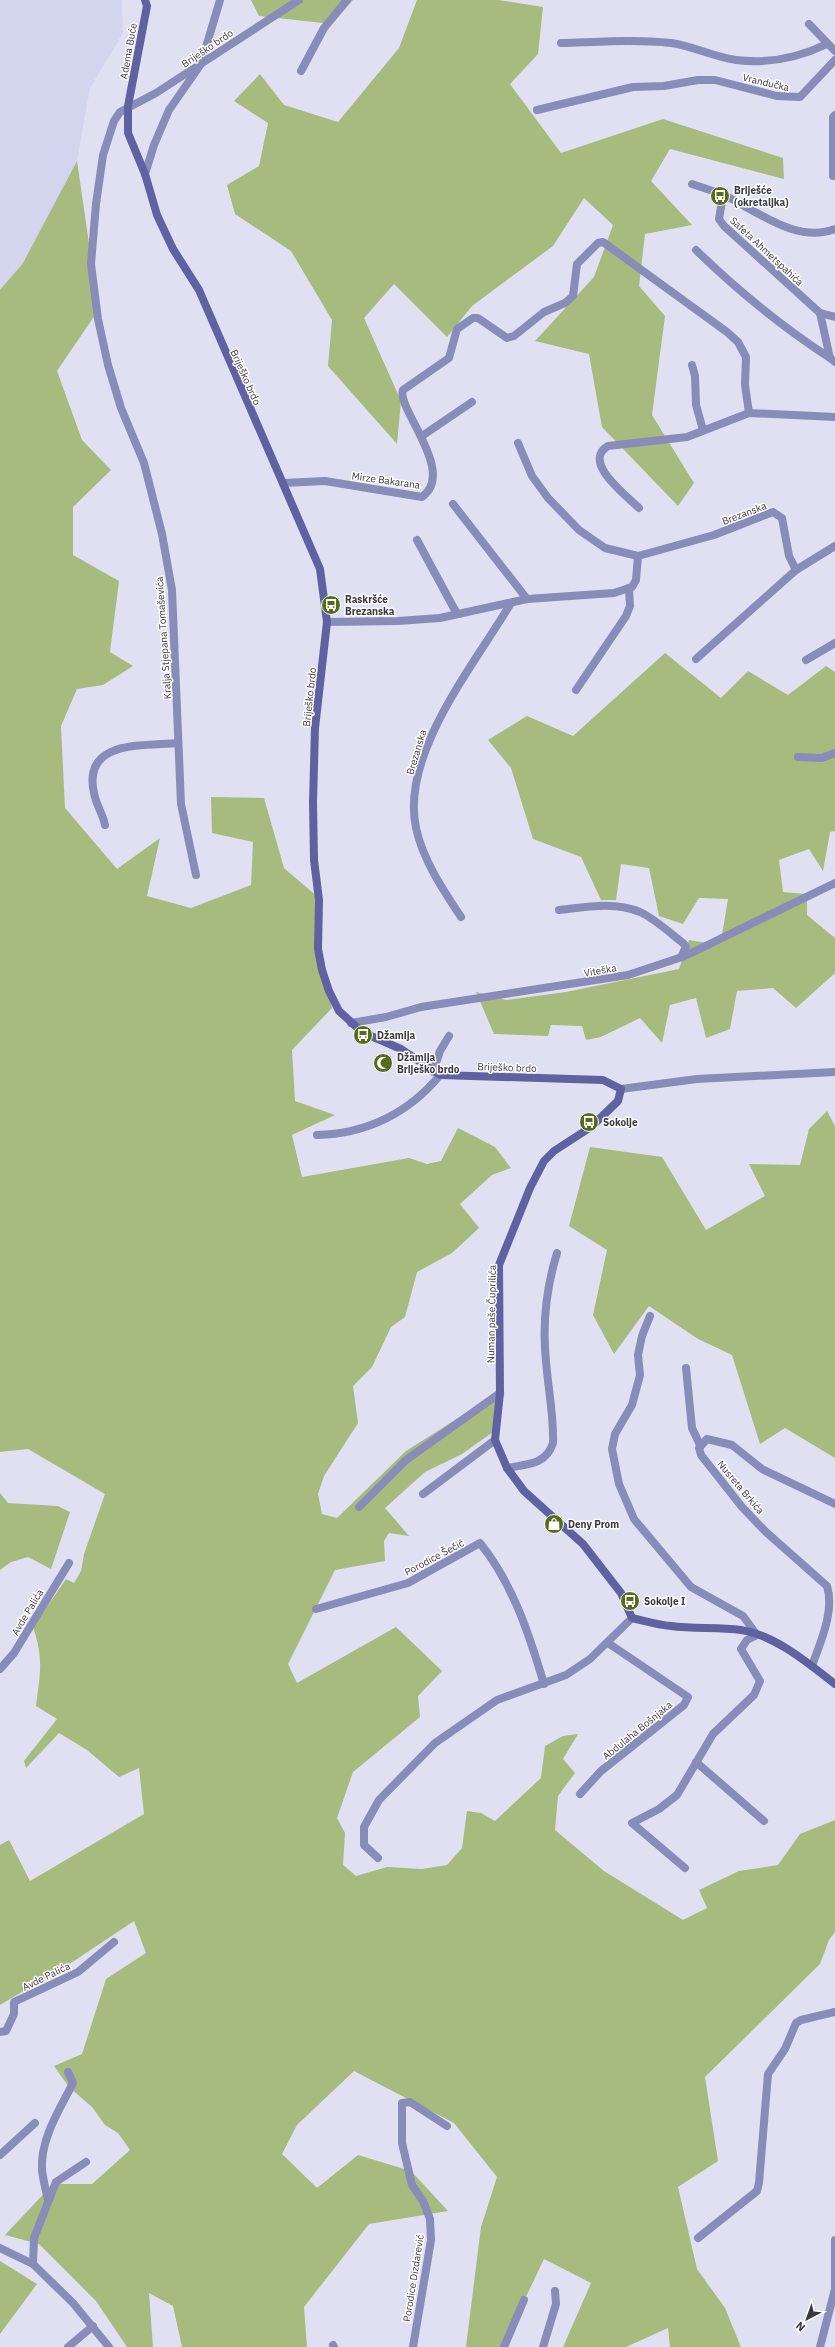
<svg xmlns="http://www.w3.org/2000/svg" width="835" height="2347" viewBox="0 0 835 2347" font-family="'IBM Plex Sans',sans-serif">
  <style>
    .built { fill: #d3d5ee }
    .green { fill: #a7bb7e }
    .lines { fill: none; stroke-linecap: round; stroke-linejoin: round }
    .street { stroke: #898bb8; stroke-width: 8 }
    .secondary { stroke: #6160a1; stroke-width: 8 }
    .labels { text-anchor: middle; stroke-width: 3; stroke-linejoin: round; paint-order: stroke }
    .street-label { font-size: 10px; fill: #393940; stroke: #fff }
    .poi-label { font-size: 10px; font-weight: bold; fill: #393940; stroke: #fff; text-anchor: start }
  </style>
  <rect width="100%" height="100%" fill="#dfe0f2"/>
  <polygon class="built" points="0,0 122,0 123,33 90,88 77,161 23,263 0,290"/>
  <g class="green">
    <polygon points="251,0 353,0 332,24 259,16"/>
    <polygon points="417,0 498,0 543,7 538,54 510,84 561,153 663,119 783,158 784,179 670,149 651,181 692,225 645,234 639,286 665,316 652,415 694,483 678,506 602,427 589,354 535,341 594,277 613,225 584,198 553,246 472,306 447,337 394,284 364,318 401,401 397,444 328,366 332,320 291,251 235,214 227,185 259,166 268,123 234,101 260,74 284,105 338,122 399,48"/>
    <path d="M77,161L92,264L95,315L57,371L82,440L111,470L73,507V555L119,581L110,652L133,666L103,685L77,689L61,726L65,808L117,869L160,838L147,896L191,908L251,885L253,842L212,833L211,797L264,798L284,868L319,898L317,950L332,1008L292,1050L295,1101L335,1115L292,1135L302,1177L409,1158L427,1164L441,1161L458,1128L495,1147L511,1168L492,1175L460,1204L479,1228L452,1253L417,1272L405,1317L391,1327L372,1367L353,1386L358,1423L324,1476L318,1494L322,1514L337,1518L406,1451L496,1394L493,1432L462,1454L425,1472L385,1508L409,1536L389,1533L384,1541L385,1561L335,1570L288,1664L297,1683L396,1627L442,1671L418,1696L420,1717L353,1772L337,1818L345,1833L343,1865L356,1876L387,1867L422,1869L447,1865L462,1848L467,1811L481,1813L495,1821L541,1778L545,1746L563,1736L578,1734L563,1759L575,1773L558,1796L555,1830L604,1871L683,1920L707,1908L699,1890L739,1871L778,1865L800,1834L835,1820V1932L829,1940L820,1964L705,2077L718,2161L678,2187L697,2269L725,2308L741,2347H670L668,2328L626,2347H563L591,2283L544,2259L502,2347H466L481,2227L497,2177L454,2123L354,2071L297,2125L282,2154L317,2188L358,2155L411,2171L448,2211L369,2224L304,2307L307,2347H182L173,2306L149,2293L153,2347H127L96,2301L39,2244L5,2235L53,2184H92L130,2150L118,2133L105,2125L92,2107L69,2087L54,2066L82,2054L106,1979L146,1953L134,1921L74,1961L0,2005V1845L9,1840L30,1881L144,1814L139,1768L119,1777L87,1750L59,1733L26,1768L24,1761L57,1719L36,1706C40,1674 44,1659 33,1627L66,1579L74,1583L81,1571L84,1554L105,1494L28,1449L0,1452V290L23,263Z"/>
    <polygon points="665,653 721,698 748,671 788,695 826,666 835,672 835,831 830,832 823,871 809,849 779,860 783,892 807,894 807,915 835,938 835,973 796,1008 773,988 737,991 730,1029 706,1038 696,998 670,1005 662,1043 640,1018 601,1037 586,1040 582,1026 551,1025 548,1036 494,1034 476,992 506,1000 566,992 679,969 689,940 713,944 722,935 728,899 699,898 683,924 659,916 649,868 621,864 616,900 601,900 581,857 533,839 511,768 488,740 527,716 573,736"/>
    <polygon points="827,1111 835,1126 835,1458 785,1428 760,1444 732,1355 698,1339 649,1306 614,1354 593,1315 607,1250 569,1226 590,1147 662,1157 706,1230 765,1196 749,1164 800,1165 809,1129"/>
    <polygon points="0,1493 8,1503 58,1506 70,1512 51,1569 28,1557 11,1562 0,1570"/>
    <polygon points="0,2261 37,2284 0,2334"/>
  </g>
  <g class="lines">
    <g class="street">
      <polyline points="809,24 835,51"/>
      <path d="M561,43C598,42 635,39 671,43C693,46 714,57 736,60C768,64 798,58 827,44"/>
      <polyline points="301,71 324,28 347,0"/>
      <polyline points="537,110 633,87 664,86 698,80 715,80 777,96 800,97 835,60"/>
      <polyline points="145,174 154,145 169,110 201,64 220,0"/>
      <polyline points="833,176 833,117 835,115"/>
      <path d="M692,184C703,188 714,191 724,195C757,211 797,244 835,229"/>
      <polyline points="723,195 719,219 724,226 820,313 835,317"/>
      <path d="M696,250C738,291 781,326 830,358"/>
      <polyline points="820,313 830,358 835,362"/>
      <polyline points="692,365 695,376 696,405 703,430"/>
      <polyline points="422,436 472,402"/>
      <polyline points="518,443 532,476 548,498 579,530 605,548 638,556 714,535 773,512 782,518 789,556 796,570"/>
      <path d="M283,483L325,481L422,497C457,472 396,408 403,390L449,358L457,329L473,318H478L507,338L514,336L544,312L565,303L573,296L577,264L598,243L603,242L727,332L738,342L746,357L745,385L749,413L835,417"/>
      <polyline points="453,504 527,599"/>
      <path d="M639,508C627,496 581,462 608,446L687,437L749,413"/>
      <polyline points="417,540 457,614"/>
      <polyline points="327,622 398,621 440,618 527,599 614,593 632,587 636,580 638,556"/>
      <polyline points="696,659 796,570 835,546"/>
      <polyline points="806,660 835,643"/>
      <polyline points="576,690 626,616 630,606 629,588"/>
      <polyline points="798,757 822,758 835,753"/>
      <path d="M105,825C103,814 96,805 94,793C82,740 143,746 178,743"/>
      <polyline points="196,875 181,804 172,590 162,534 144,463 121,408 108,365 98,319 91,264 96,204 103,155 114,121 120,112 156,93 299,0"/>
      <path d="M559,910C585,907 615,901 640,912C655,919 669,932 683,943L686,947L681,957"/>
      <path d="M461,917C443,890 423,860 416,828C400,754 475,664 511,603"/>
      <polyline points="351,1023 386,1017 421,1007 628,975 685,956 835,883"/>
      <polyline points="433,1072 440,1051 449,1036"/>
      <polyline points="621,1089 697,1079 835,1072"/>
      <path d="M317,1135C366,1134 409,1113 440,1075"/>
      <polyline points="650,1316 642,1336 638,1355 640,1375 632,1405 615,1434 612,1449 619,1484 634,1519 691,1587 743,1616 757,1635 747,1640 741,1649 760,1681 754,1695 713,1734 677,1795 659,1809 632,1823 685,1868"/>
      <polyline points="686,1368 692,1428 700,1445"/>
      <path d="M507,1468C527,1464 546,1465 553,1443C554,1416 548,1388 546,1361C542,1323 546,1289 557,1253"/>
      <polyline points="423,1494 495,1440"/>
      <polyline points="359,1507 406,1460 500,1393"/>
      <path d="M316,1609L408,1583L480,1543C513,1584 529,1634 544,1684"/>
      <path d="M812,1666C820,1643 835,1611 827,1586L766,1532L742,1507L701,1455L699,1448L707,1439L732,1445L762,1469L835,1504"/>
      <polyline points="0,1669 14,1653 69,1563"/>
      <polyline points="696,1762 764,1821"/>
      <polyline points="580,1794 601,1771 684,1705 688,1697 608,1643"/>
      <polyline points="378,1858 364,1845 364,1827 379,1800 435,1743 497,1700 566,1675 590,1659 632,1618"/>
      <polyline points="0,2032 6,2031 14,2014 14,2002 78,1972 114,1942"/>
      <polyline points="0,2155 35,2123"/>
      <path d="M48,2200C46,2190 43,2180 42,2170C40,2139 60,2109 73,2083L68,2072"/>
      <polyline points="698,2238 757,2191 759,2183 768,2074 785,2049 796,2023 801,2020 835,2012"/>
      <polyline points="0,2248 33,2264 73,2303 109,2347"/>
      <polyline points="33,2264 34,2238 56,2182 86,2162"/>
      <polyline points="333,2345 334,2347"/>
      <polyline points="68,2347 93,2326"/>
      <polyline points="413,2347 431,2240 430,2219 423,2201 412,2185 402,2143 402,2103 410,2102 447,2126"/>
      <polyline points="504,2347 524,2300"/>
      <polyline points="543,2347 556,2304 555,2291"/>
      <polyline points="820,2347 835,2289 835,2240"/>
    </g>
    <path class="secondary" d="M145,0L147,6L128,106V133L145,174L157,215L173,249L199,290L320,569L327,622L315,728L313,802L314,860L319,900L318,949L322,970L329,991L339,1011L362,1032L401,1049L440,1075L603,1080L621,1089L618,1101L591,1127L554,1151L544,1161L530,1188L499,1265L500,1393L495,1440L507,1468L524,1491L583,1544L621,1593L632,1618C645,1621 658,1625 671,1626C694,1629 718,1627 741,1630C775,1635 808,1663 835,1684"/>
  </g>
  <defs>
    <g id="bus-disc" transform="scale(1)"><circle r="9.5" fill="#576c1b" stroke="#fff"/><path d="M-5-6H5V4H4V6H2V4H-2V6H-4V4H-5ZM-3.5-4V0h7V-4ZM-3.5 1.2v1.5H-2V1.2ZM2 1.2v1.5H3.5V1.2Z" fill="#fff"/></g>
    <g id="mosque-disc" transform="scale(1)"><circle r="9.5" fill="#576c1b" stroke="#fff"/><path d="M3.5-4.9A6 6 0 1 0 3.5 4.9A5 5 0 1 1 3.5-4.9Z" fill="#fff"/></g>
    <g id="shop-disc" transform="scale(1)"><circle r="9.5" fill="#576c1b" stroke="#fff"/><path d="M-5-2.5h2.3a2.7 3.5 0 0 1 5.4 0H5L5.5 6h-11ZM-1.5-2.5h3a1.5 2.3 0 0 0-3 0Z" fill="#fff"/></g>
  </defs>
  <g fill-rule="evenodd">
    <use href="#bus-disc" x="720" y="196"/>
    <use href="#bus-disc" x="331" y="605"/>
    <use href="#bus-disc" x="363" y="1035"/>
    <use href="#mosque-disc" x="383" y="1063"/>
    <use href="#bus-disc" x="589" y="1122"/>
    <use href="#shop-disc" x="554" y="1524"/>
    <use href="#bus-disc" x="630" y="1601"/>
  </g>
  <g class="labels">
    <g class="street-label">
      <text transform="translate(207 48) rotate(-34)" y="4">Briješko brdo</text>
      <text transform="translate(128 51) rotate(-80)" y="4">Adema Buće</text>
      <text transform="translate(766 82) rotate(13)" y="4">Vrandučka</text>
      <text transform="translate(767 251) rotate(43)" y="4">Safeta Ahmetspahića</text>
      <text transform="translate(246 377) rotate(66)" y="4">Briješko brdo</text>
      <text transform="translate(386 480) rotate(8)" y="4">Mirze Bakarana</text>
      <text transform="translate(744 513) rotate(-21)" y="4">Brezanska</text>
      <text transform="translate(163 638) rotate(-94)" y="4">Kralja Stjepana Tomaševića</text>
      <text transform="translate(309 697) rotate(-84)" y="4">Briješko brdo</text>
      <text transform="translate(416 752) rotate(-73)" y="4">Brezanska</text>
      <text transform="translate(600 970) rotate(-10)" y="4">Viteška</text>
      <text transform="translate(507 1067) rotate(2)" y="4">Briješko brdo</text>
      <text transform="translate(491 1314) rotate(-89)" y="4">Numan paše Čuprilića</text>
      <text transform="translate(741 1487) rotate(50)" y="4">Nusreta Brkića</text>
      <text transform="translate(434 1557) rotate(-28)" y="4">Porodice Šečić</text>
      <text transform="translate(27 1612) rotate(-59)" y="4">Avde Palića</text>
      <text transform="translate(637 1730) rotate(-39)" y="4">Abdulaha Bošnjaka</text>
      <text transform="translate(46 1976) rotate(-26)" y="4">Avde Palića</text>
      <text transform="translate(413 2278) rotate(-81)" y="4">Porodice Dizdarević</text>
    </g>
    <g class="poi-label">
      <text x="734" y="194">Briješće<tspan x="734" dy="12">(okretaljka)</tspan></text>
      <text x="345" y="603">Raskršće<tspan x="345" dy="12">Brezanska</tspan></text>
      <text x="377" y="1039">Džamija</text>
      <text x="397" y="1061">Džamija<tspan x="397" dy="12">Briješko brdo</tspan></text>
      <text x="603" y="1126">Sokolje</text>
      <text x="568" y="1528">Deny Prom</text>
      <text x="644" y="1605">Sokolje I</text>
    </g>
  </g>
  <g transform="translate(807 2319) rotate(221)" stroke="#ffffff" stroke-width="3" paint-order="stroke">
  <path d="M0-3L7 15L0 10L-7 15Z" fill="#393940"/>
  <text y="-6" font-size="11" font-weight="bold" text-anchor="middle" fill="#393940">N</text>
  </g>
</svg>
